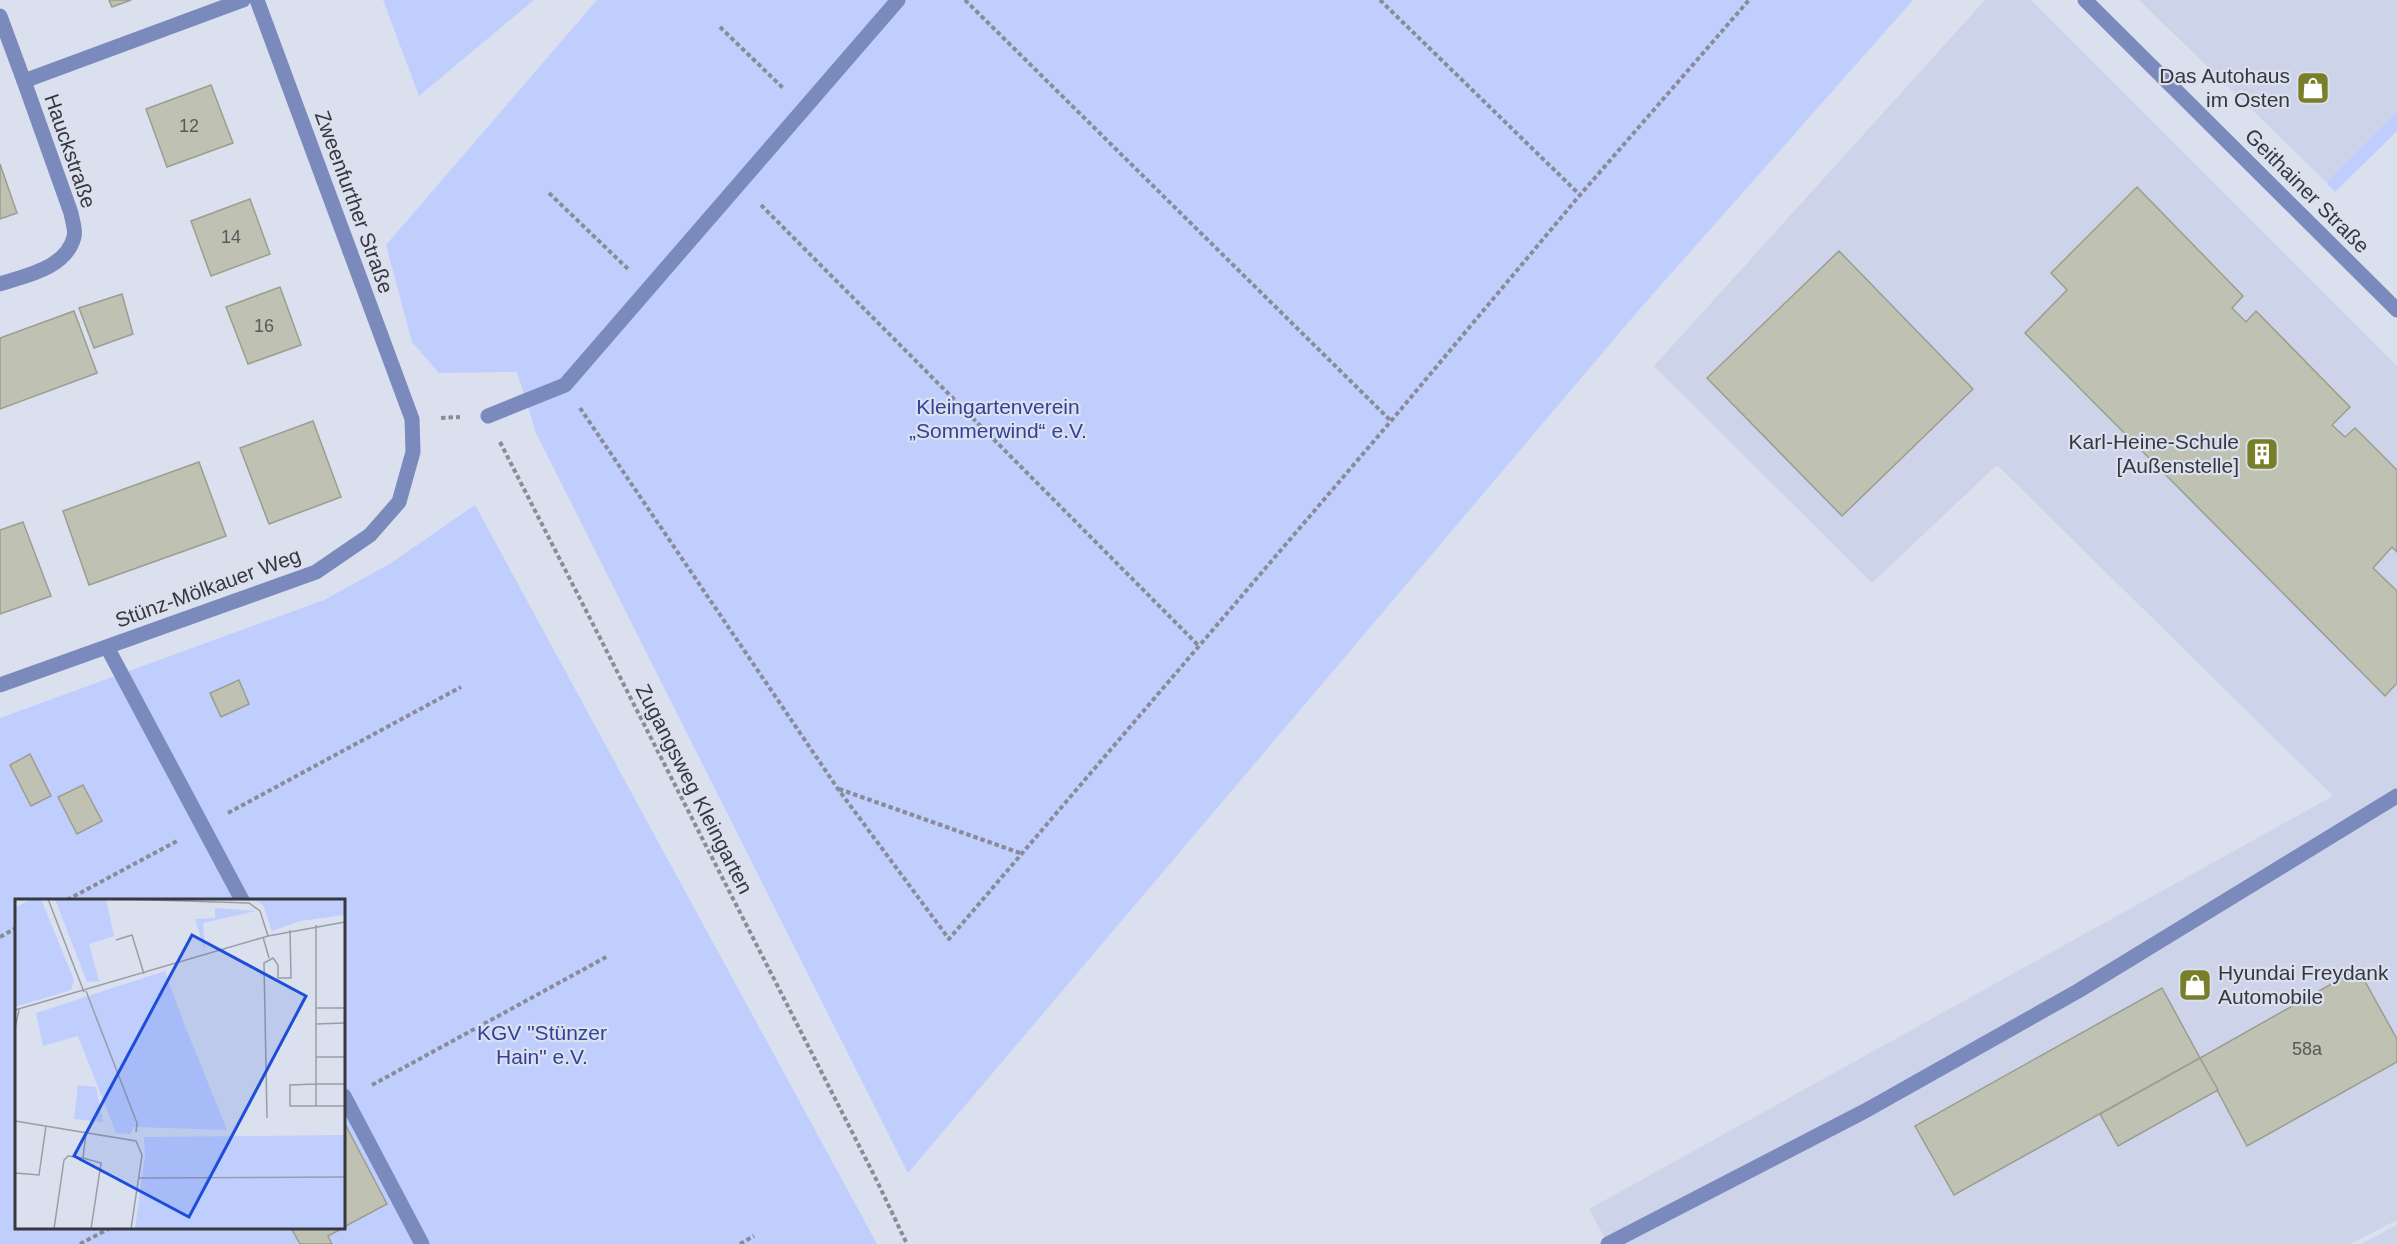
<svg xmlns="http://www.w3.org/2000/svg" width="2397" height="1244" viewBox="0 0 2397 1244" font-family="Arial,sans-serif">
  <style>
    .built { fill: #cdd4ea }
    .green { fill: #bfcefd; fill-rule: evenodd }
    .building { fill: #bfc1b2; stroke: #9b9d8f; stroke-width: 1.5 }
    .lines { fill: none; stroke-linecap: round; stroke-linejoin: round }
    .path { stroke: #898c97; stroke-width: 4; stroke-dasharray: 4.5 3; stroke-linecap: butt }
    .minor { stroke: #7b8abc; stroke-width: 15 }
    .labels { text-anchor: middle; stroke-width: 4.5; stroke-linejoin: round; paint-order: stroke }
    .number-label { font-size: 18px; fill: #585a5b }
    .poi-label { font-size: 21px; fill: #36383e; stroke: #dbe0ef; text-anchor: end }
    .street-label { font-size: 21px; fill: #36383e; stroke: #dbe0ef }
    .park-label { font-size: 21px; fill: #334298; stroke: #dbe0ef }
    .inset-road { fill: none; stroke: #999da8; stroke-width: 1.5 }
    .view { fill: #1d4ed8; fill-opacity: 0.15; stroke: #1d4ed8; stroke-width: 3 }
    .inset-edge { fill: none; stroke: #36383e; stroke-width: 3 }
  </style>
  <rect width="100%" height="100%" fill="#dbe0ef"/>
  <g class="built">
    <polygon points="1985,0 2031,0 2397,366 2397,1220 2350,1244 1608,1244 1589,1209 2333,796 1997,465 1872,583 1654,366"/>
    <polygon points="2139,0 2397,0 2397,111 2326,182"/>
    <polygon points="2397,1225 2397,1244 2361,1244"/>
  </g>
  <g class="green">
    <polygon points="383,0 534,0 419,96"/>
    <polygon points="597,0 1913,0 1638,311 908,1173 536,433 517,372 439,373 412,342 386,245"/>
    <polygon points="2397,111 2397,131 2335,192 2326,182"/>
    <path d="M475,505L877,1244H0V718L324,600L391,563ZM16,900H344V1228H16Z"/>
  </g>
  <g class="building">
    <polygon points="109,0 131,0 112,7"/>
    <polygon points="211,85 233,143 167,167 146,109"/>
    <polygon points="0,164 17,213 0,219"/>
    <polygon points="2137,187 2243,296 2232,308 2246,322 2256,311 2350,407 2332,425 2345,437 2355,428 2397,470 2397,552 2392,547 2373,568 2397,591 2397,683 2385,696 2025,333 2067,290 2051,273"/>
    <polygon points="250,199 270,254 211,276 191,221"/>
    <polygon points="1839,251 1973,389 1842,516 1707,378"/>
    <polygon points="280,287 301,345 248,364 226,307"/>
    <polygon points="122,294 133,334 94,348 79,308"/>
    <polygon points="74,311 97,373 0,409 0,338"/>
    <polygon points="313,421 341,497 269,524 240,448"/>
    <polygon points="199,462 226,536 89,585 63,511"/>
    <polygon points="23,522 51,596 0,614 0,530"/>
    <polygon points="239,680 249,704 221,717 210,693"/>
    <polygon points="30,754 51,796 31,806 10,765"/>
    <polygon points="83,785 102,821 77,834 58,797"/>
    <polygon points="2358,969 2397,1039 2397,1062 2247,1146 2200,1058"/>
    <polygon points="2162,988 2200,1058 1954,1195 1915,1126"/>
    <polygon points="2200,1058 2218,1090 2118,1146 2100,1114"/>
    <polygon points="344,1122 387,1204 344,1227"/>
    <polygon points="291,1228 343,1228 328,1236 332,1244 300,1244"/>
  </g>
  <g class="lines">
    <g class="path">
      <polyline points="965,0 1391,421"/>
      <polyline points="1380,0 1580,195"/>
      <polyline points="720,27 784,89"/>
      <polyline points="549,193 628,269"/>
      <polyline points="761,205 1198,645"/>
      <polyline points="580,408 838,789 949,939 1391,421 1580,195 1749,0"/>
      <polyline points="441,418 460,417"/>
      <polyline points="500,442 875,1177 907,1244"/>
      <polyline points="839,789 1020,853"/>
      <polyline points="228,813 461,687"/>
      <polyline points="67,900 177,841"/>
      <polyline points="0,937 16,928"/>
      <polyline points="372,1085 608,956"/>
      <polyline points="80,1244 110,1228"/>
      <polyline points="740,1244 754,1236"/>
    </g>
    <g class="minor">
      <polyline points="2085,0 2397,310"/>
      <polyline points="0,16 24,81 243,0"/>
      <path d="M0,284C27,275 66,268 74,237C76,230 72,220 71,213L24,81"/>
      <polyline points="488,416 565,385 898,0"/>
      <polyline points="107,647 242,900"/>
      <polyline points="0,685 316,572 370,535 399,502 413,452 412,419 257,0"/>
      <polyline points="344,1096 422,1244"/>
      <polyline points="1608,1244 1865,1111 2078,991 2397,796"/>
    </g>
  </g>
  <defs>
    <g id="shop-square" transform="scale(1.725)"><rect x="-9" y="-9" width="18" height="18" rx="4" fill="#797e28" stroke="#dbe0ef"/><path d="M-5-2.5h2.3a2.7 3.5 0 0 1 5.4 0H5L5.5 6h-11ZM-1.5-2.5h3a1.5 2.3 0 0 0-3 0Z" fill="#fff"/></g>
    <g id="building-square" transform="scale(1.725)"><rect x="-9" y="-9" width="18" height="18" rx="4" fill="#797e28" stroke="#dbe0ef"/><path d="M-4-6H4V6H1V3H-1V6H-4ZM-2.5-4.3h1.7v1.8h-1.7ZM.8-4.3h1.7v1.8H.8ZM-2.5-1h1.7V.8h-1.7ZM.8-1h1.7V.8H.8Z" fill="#fff"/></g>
  </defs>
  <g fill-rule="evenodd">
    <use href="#shop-square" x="2313" y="88"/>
    <use href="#building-square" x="2262" y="454"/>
    <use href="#shop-square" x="2195" y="985"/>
  </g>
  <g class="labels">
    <g class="number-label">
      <text x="189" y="132">12</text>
      <text x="231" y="243">14</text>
      <text x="264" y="332">16</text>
      <text x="2307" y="1055">58a</text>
    </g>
    <g class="poi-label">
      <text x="2290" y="83">Das Autohaus<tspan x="2290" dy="24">im Osten</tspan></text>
      <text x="2239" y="449">Karl-Heine-Schule<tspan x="2239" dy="24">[Außenstelle]</tspan></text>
      <text x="2218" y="980" text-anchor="start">Hyundai Freydank<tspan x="2218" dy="24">Automobile</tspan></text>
    </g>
    <g class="street-label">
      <text transform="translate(70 151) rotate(71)" y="7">Hauckstraße</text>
      <text transform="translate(2307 191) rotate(45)" y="7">Geithainer Straße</text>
      <text transform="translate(354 202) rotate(70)" y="7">Zweenfurther Straße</text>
      <text transform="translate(208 588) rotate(-20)" y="7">Stünz-Mölkauer Weg</text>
      <text transform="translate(694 789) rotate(63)" y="7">Zugangsweg Kleingarten</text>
    </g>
    <g class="park-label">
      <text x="998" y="414">Kleingartenverein<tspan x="998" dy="24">„Sommerwind“ e.V.</tspan></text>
      <text x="542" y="1040">KGV "Stünzer<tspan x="542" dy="24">Hain" e.V.</tspan></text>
    </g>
  </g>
  <g transform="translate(15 899)">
    <rect width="330" height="330" fill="#dbe0ef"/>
    <path d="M16,0H26L59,81L56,91L0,108V9ZM40,0H91L99,37L74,45L84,82L72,83ZM196,0H330V16L285,22L257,32L248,6L242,2ZM200,9L241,12L188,24L190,52L180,20L200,19ZM150,72L168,122L212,231L119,228L115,235L101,234L63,137L28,147L21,114ZM63,186L81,188L88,223L59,220ZM330,236V330H120L130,257L129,238Z" fill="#bfcefd"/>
    <path class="inset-road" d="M33,0L69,93M103,0L234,4L245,12L253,37M301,26V158H330M248,38L254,59M101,41L117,36L129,75M71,92L122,224L121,233M301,109H330M0,111L253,37L330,23M301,125L330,124M0,129L4,111M301,158V207H275V186L301,185H330M301,207H330M252,219L249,64L258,59L263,66V79H276L275,31M0,222L121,242L127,256L116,330M68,259L86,264L76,330M0,274L24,276L31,227M124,279L330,278M39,330L49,261L53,257L68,259L71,234"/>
    <path class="view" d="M177,36L291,97L174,318L59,257Z"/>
    <rect width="330" height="330" class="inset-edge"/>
  </g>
</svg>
